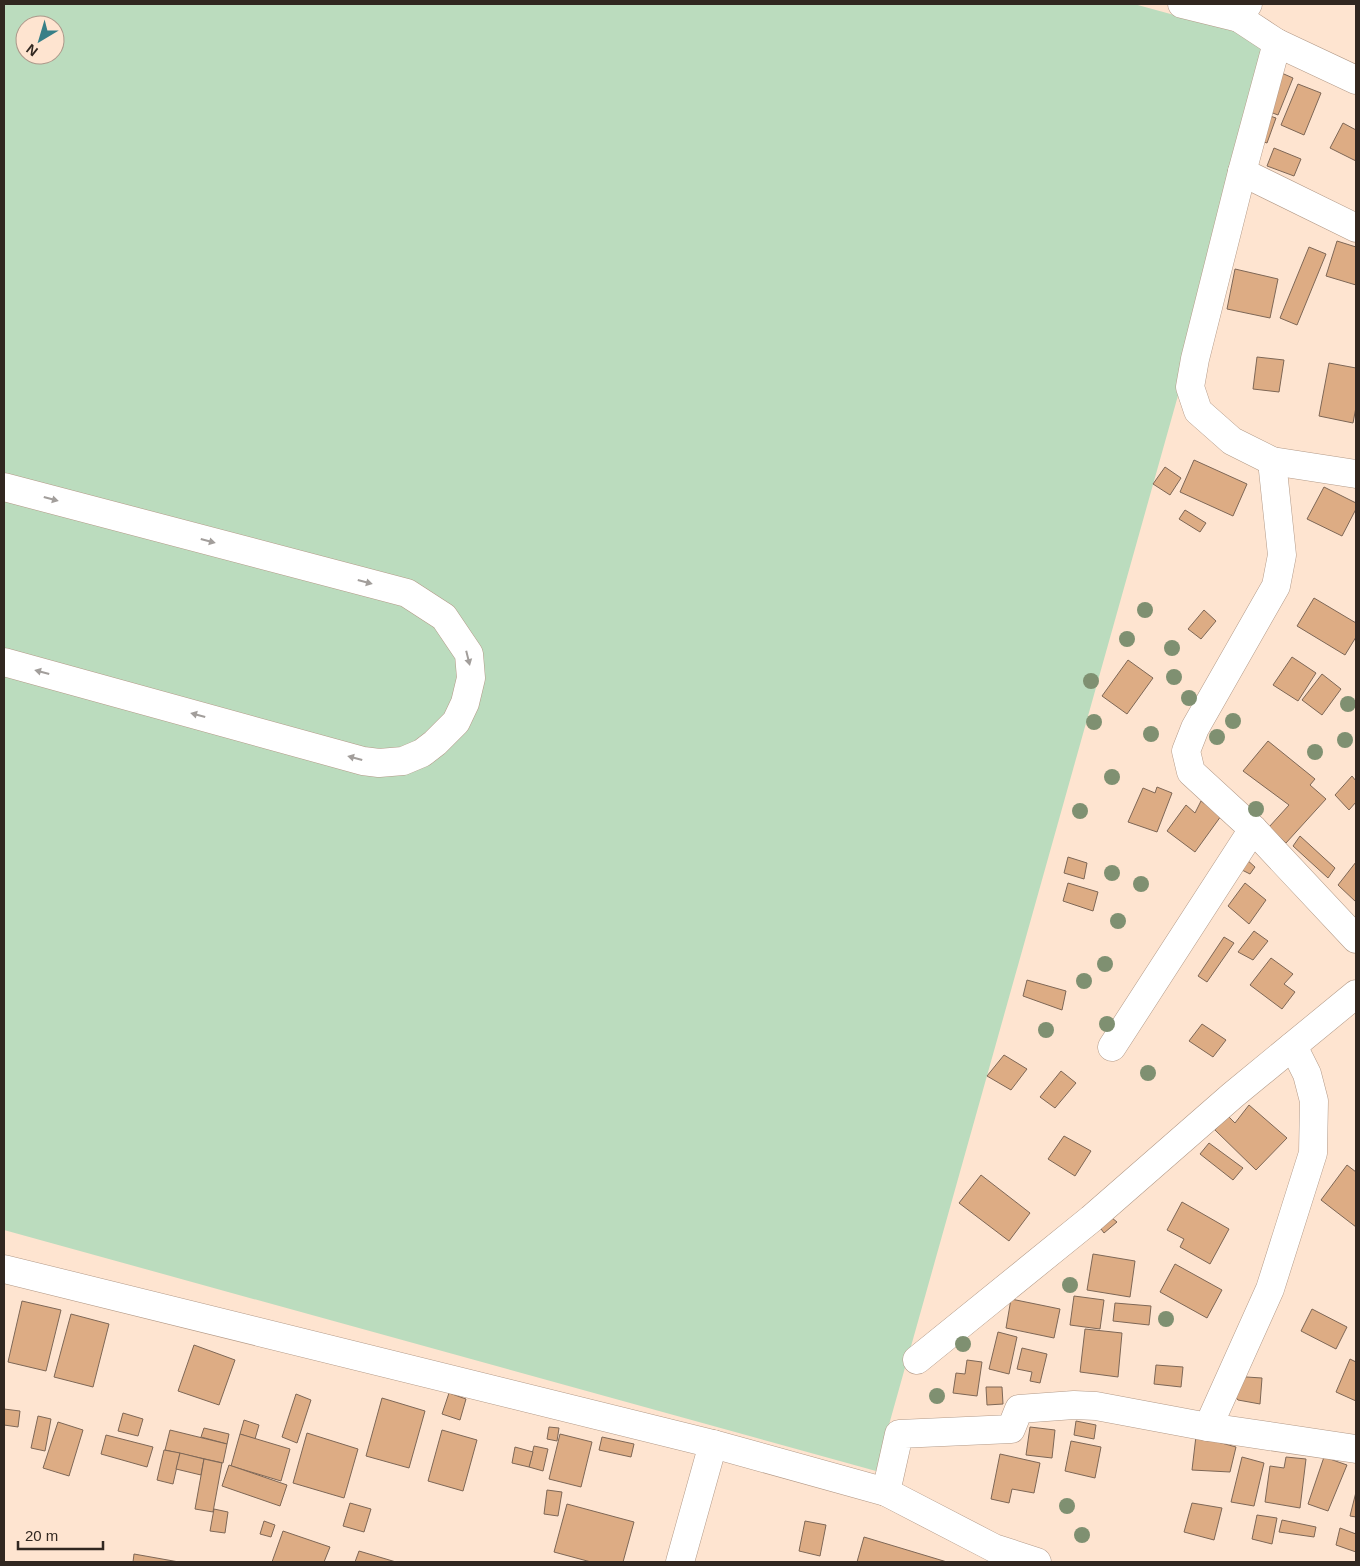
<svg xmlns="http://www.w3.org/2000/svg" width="1360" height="1566" viewBox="0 0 1360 1566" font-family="Helvetica,sans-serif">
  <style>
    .green { fill: #bbdcbe; fill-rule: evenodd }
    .building { fill: #ddac84; stroke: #7e6756 }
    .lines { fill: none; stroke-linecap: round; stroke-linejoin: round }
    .minor-casing { stroke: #b39a88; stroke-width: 29 }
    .minor { stroke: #fff; stroke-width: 28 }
    .tree { fill: #7f9071 }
    .oneway { fill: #a29e9b }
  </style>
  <rect width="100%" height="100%" fill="#fee4d0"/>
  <path class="green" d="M4,4H1134L1277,43L876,1471L4,1230ZM25,25H55V55H25Z"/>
  <g class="building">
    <polygon points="1277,71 1293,78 1278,115 1262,109"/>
    <polygon points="1298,84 1321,93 1304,135 1281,125"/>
    <polygon points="1261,113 1276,118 1267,143 1253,138"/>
    <polygon points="1343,123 1356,130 1356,161 1330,148"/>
    <polygon points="1274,148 1301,159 1294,176 1267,166"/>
    <polygon points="1337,241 1356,247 1356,285 1326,276"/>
    <polygon points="1309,247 1326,254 1297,325 1280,318"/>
    <polygon points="1235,269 1278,279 1270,318 1227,309"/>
    <polygon points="1257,357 1284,360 1279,392 1253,389"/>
    <polygon points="1329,363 1356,368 1356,407 1353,423 1319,416"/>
    <polygon points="1194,460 1247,484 1233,516 1180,492"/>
    <polygon points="1165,467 1181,478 1170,495 1153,484"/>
    <polygon points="1324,487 1356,503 1356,509 1342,536 1307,519"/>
    <polygon points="1185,510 1206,523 1200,532 1179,519"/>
    <polygon points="1314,598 1356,623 1356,637 1345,655 1297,626"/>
    <polygon points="1204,610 1216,621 1201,639 1188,629"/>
    <polygon points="1292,657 1316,673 1298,701 1273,685"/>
    <polygon points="1128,660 1153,678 1127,714 1102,696"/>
    <polygon points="1322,674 1341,689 1322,715 1302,700"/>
    <polygon points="1268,741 1315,779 1310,785 1326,799 1286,843 1269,827 1289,805 1243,771"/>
    <polygon points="1352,776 1356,781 1356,802 1349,810 1335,795"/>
    <polygon points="1157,787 1172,793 1157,832 1128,822 1143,788 1155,793"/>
    <polygon points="1201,801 1221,816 1195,852 1167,831 1186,805 1195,813"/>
    <polygon points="1300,836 1335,868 1328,878 1293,846"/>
    <polygon points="1068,857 1087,863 1084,879 1064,873"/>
    <polygon points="1246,859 1255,867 1250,874 1240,869"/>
    <polygon points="1356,862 1356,902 1338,885"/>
    <polygon points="1068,883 1098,892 1093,911 1063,901"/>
    <polygon points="1245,883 1266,900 1249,924 1228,906"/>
    <polygon points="1254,931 1268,941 1253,960 1238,952"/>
    <polygon points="1224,937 1234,943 1207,982 1198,976"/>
    <polygon points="1271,958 1293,974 1284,984 1295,992 1282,1009 1250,985"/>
    <polygon points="1027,980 1066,991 1062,1010 1023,996"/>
    <polygon points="1202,1024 1226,1040 1213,1057 1189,1041"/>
    <polygon points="1004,1055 1027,1069 1011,1090 987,1076"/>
    <polygon points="1061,1071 1076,1083 1055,1108 1040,1097"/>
    <polygon points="1249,1105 1287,1138 1256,1170 1215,1130 1228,1116 1235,1123"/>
    <polygon points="1064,1136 1091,1151 1075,1176 1048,1159"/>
    <polygon points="1209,1143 1243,1168 1233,1180 1200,1154"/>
    <polygon points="1347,1165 1356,1172 1356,1227 1321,1200"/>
    <polygon points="981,1175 1030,1213 1009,1241 959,1203"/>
    <polygon points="1182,1202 1229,1229 1210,1264 1180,1247 1184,1239 1167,1230"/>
    <polygon points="1107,1214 1117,1222 1104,1233 1096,1222"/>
    <polygon points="1093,1254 1135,1261 1130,1297 1087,1290"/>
    <polygon points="1175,1264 1222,1290 1207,1318 1160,1292"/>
    <polygon points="1074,1296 1104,1300 1100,1329 1070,1325"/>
    <polygon points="1011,1299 1060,1309 1054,1338 1006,1328"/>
    <polygon points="22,1301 61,1310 46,1371 8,1362"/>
    <polygon points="1115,1303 1151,1306 1149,1325 1113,1321"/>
    <polygon points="1312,1309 1347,1327 1336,1349 1301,1331"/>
    <polygon points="71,1314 109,1324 93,1387 54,1377"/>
    <polygon points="1085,1329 1122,1333 1118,1377 1080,1372"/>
    <polygon points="998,1332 1017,1337 1009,1374 989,1369"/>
    <polygon points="194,1345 235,1360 219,1405 178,1391"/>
    <polygon points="1022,1348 1047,1354 1040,1383 1030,1381 1032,1372 1017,1369"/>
    <polygon points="1350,1359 1356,1362 1356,1401 1336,1392"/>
    <polygon points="967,1360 982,1362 977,1396 953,1393 956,1373 965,1374"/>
    <polygon points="1156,1365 1183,1367 1181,1387 1154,1384"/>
    <polygon points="1231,1376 1262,1378 1260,1404 1238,1400 1230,1390"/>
    <polygon points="986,1387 1002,1387 1003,1404 987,1405"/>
    <polygon points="449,1393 466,1399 460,1420 442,1414"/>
    <polygon points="296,1394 311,1400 297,1443 282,1437"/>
    <polygon points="382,1398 425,1411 409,1468 366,1456"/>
    <polygon points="4,1409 20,1411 18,1427 4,1425"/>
    <polygon points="123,1413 143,1419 138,1436 118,1431"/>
    <polygon points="38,1416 51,1419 45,1451 31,1448"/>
    <polygon points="244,1420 259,1425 255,1439 240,1434"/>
    <polygon points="1076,1421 1096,1425 1094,1439 1074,1435"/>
    <polygon points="58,1422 83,1430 69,1476 43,1468"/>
    <polygon points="549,1427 559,1428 557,1441 547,1439"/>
    <polygon points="1030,1427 1055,1430 1052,1458 1026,1455"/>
    <polygon points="204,1428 229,1434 227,1444 201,1437"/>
    <polygon points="170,1430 227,1444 223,1463 165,1450"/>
    <polygon points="442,1430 477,1440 463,1491 428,1481"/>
    <polygon points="307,1433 358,1449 344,1498 293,1483"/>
    <polygon points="240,1434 290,1449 281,1481 231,1466"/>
    <polygon points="560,1434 592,1442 581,1487 549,1479"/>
    <polygon points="106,1435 153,1447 147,1467 101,1454"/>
    <polygon points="1196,1436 1236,1447 1230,1472 1192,1470"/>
    <polygon points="602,1437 634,1444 631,1457 599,1450"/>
    <polygon points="1071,1441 1101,1447 1095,1478 1065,1471"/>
    <polygon points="534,1446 548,1449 543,1471 529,1467"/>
    <polygon points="515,1447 533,1452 529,1467 512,1463"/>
    <polygon points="164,1450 180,1453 173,1484 157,1480"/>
    <polygon points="180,1453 204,1459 201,1475 176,1469"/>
    <polygon points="1000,1454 1040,1463 1034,1493 1012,1489 1009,1503 991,1499"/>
    <polygon points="1242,1457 1264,1463 1254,1506 1231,1502"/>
    <polygon points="1286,1457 1306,1459 1300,1508 1265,1502 1270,1466 1284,1468"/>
    <polygon points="1324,1457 1347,1465 1328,1511 1308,1504"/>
    <polygon points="204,1459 222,1463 213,1512 195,1509"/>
    <polygon points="229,1465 287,1485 280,1506 222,1486"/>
    <polygon points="547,1490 562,1492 558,1516 544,1514"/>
    <polygon points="1356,1492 1356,1517 1350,1516"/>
    <polygon points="350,1503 371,1509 364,1532 343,1526"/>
    <polygon points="1192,1503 1222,1508 1214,1540 1184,1532"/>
    <polygon points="567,1504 634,1522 623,1562 591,1562 554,1552"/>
    <polygon points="214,1509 228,1512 225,1533 210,1531"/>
    <polygon points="1257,1515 1277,1518 1272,1544 1252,1539"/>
    <polygon points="1282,1520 1316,1527 1314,1537 1279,1532"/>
    <polygon points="264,1521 275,1525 271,1537 260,1534"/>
    <polygon points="805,1521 826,1525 820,1556 799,1551"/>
    <polygon points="1340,1528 1356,1534 1356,1552 1336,1545"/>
    <polygon points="283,1531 330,1547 324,1562 272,1562"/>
    <polygon points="864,1537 947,1562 857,1562"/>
    <polygon points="359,1551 396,1562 355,1562"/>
    <polygon points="134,1554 179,1562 133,1562"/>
  </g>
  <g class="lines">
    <g class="minor-casing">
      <g id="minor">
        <polyline points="1182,4 1239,18 1248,4"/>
        <polyline points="1239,18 1277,43 1356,80"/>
        <polyline points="1277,43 1242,172 1195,359 1190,387 1198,411 1232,441 1272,461 1356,474"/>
        <polyline points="1242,172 1356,228"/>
        <polyline points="1272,461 1282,555 1276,586 1195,728 1186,751 1191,772 1253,829 1356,939"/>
        <polyline points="4,487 407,593 444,617 469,654 471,678 465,703 456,722 435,743 422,753 403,761 379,763 363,761 4,662"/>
        <polyline points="1112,1047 1253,829"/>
        <polyline points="4,1269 713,1444 886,1492 994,1548 1037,1562"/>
        <polyline points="917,1360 1091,1219 1233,1095 1356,994"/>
        <polyline points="1208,1427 1270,1289 1313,1153 1314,1101 1307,1074 1293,1046"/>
        <polyline points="886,1492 899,1434 1011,1429 1019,1409 1074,1405 1096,1406 1208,1427 1356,1449"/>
        <polyline points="680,1562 713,1444"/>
      </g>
    </g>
    <use href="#minor" class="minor"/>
  </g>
  <g class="tree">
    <circle cx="1145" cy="610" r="8"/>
    <circle cx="1127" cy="639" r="8"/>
    <circle cx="1172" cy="648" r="8"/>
    <circle cx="1174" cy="677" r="8"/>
    <circle cx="1091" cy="681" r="8"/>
    <circle cx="1189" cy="698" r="8"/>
    <circle cx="1348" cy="704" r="8"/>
    <circle cx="1233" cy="721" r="8"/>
    <circle cx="1094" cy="722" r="8"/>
    <circle cx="1151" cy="734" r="8"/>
    <circle cx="1217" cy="737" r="8"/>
    <circle cx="1345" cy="740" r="8"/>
    <circle cx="1315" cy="752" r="8"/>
    <circle cx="1112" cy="777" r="8"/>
    <circle cx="1256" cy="809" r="8"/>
    <circle cx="1080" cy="811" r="8"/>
    <circle cx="1112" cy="873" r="8"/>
    <circle cx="1141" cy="884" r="8"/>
    <circle cx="1118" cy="921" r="8"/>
    <circle cx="1105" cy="964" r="8"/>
    <circle cx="1084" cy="981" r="8"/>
    <circle cx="1107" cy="1024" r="8"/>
    <circle cx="1046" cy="1030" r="8"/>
    <circle cx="1148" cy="1073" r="8"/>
    <circle cx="1070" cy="1285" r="8"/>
    <circle cx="1166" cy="1319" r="8"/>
    <circle cx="963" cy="1344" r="8"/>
    <circle cx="937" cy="1396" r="8"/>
    <circle cx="1067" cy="1506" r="8"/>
    <circle cx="1082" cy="1535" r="8"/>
  </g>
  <defs><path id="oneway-solid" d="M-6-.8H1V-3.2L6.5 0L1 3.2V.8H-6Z" transform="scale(1.25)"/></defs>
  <g class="oneway">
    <use href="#oneway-solid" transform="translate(51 499) rotate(15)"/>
    <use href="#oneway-solid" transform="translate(208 541) rotate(15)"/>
    <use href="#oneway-solid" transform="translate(365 582) rotate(15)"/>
    <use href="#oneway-solid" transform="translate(468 658) rotate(76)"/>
    <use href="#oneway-solid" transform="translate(42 672) rotate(-165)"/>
    <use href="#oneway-solid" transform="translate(198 715) rotate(-165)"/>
    <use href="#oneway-solid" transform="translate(355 758) rotate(-165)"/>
  </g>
  <rect width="1360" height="1566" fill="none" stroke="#312720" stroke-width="10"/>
  <g transform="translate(40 40) rotate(218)"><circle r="24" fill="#fee4d0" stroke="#ac988a"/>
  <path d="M0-4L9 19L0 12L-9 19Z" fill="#377f87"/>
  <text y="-8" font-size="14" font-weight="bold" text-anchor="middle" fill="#312720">N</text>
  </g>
  <path d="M18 1541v8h85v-8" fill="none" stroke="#312720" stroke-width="2.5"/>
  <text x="25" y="1541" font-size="15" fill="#312720" stroke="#fee4d0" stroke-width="4" paint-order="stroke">20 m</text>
</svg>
